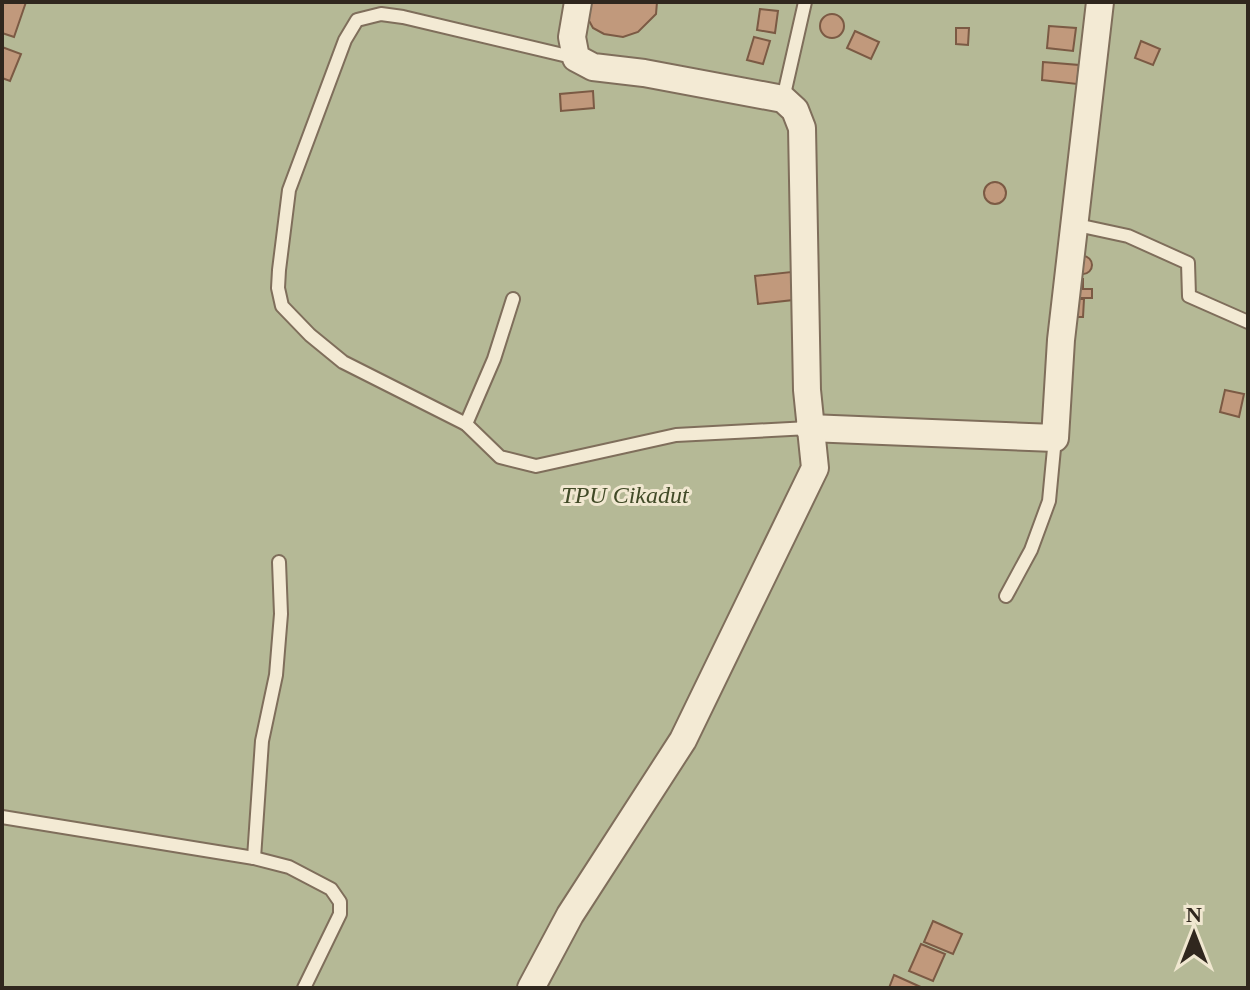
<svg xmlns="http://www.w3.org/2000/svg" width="1250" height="990" viewBox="0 0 1250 990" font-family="'Times New Roman',serif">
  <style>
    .cemetery { fill: #b5b996 }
    .building { fill: #c1997c; stroke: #7b5a44; stroke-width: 2 }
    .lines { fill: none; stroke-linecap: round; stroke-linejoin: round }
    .service-casing { stroke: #7f6e5b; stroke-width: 16 }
    .minor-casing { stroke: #7f6e5b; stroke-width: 30 }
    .service { stroke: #f3ead4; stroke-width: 12 }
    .minor { stroke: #f3ead4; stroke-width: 26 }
    .labels { text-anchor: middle; stroke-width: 6; stroke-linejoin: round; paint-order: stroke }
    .park-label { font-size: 24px; font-style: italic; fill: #414a27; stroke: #f0e7d0 }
  </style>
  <rect width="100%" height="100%" fill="#e7dcc2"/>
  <rect class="cemetery" x="2" y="2" width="1246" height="986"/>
  <g class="building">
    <polygon points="2,2 26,2 14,37 2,33"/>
    <polygon points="592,2 657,2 656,14 638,32 623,37 604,34 593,28 587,17"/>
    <polygon points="760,9 778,11 775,33 757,30"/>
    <circle cx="832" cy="26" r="12"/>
    <polygon points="1049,26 1076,28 1073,51 1047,48"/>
    <polygon points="956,28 969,28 968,45 956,44"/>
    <polygon points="855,31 879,42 871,59 847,48"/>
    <polygon points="754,37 770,41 763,64 747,60"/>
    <polygon points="1141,41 1160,49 1153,65 1135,58"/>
    <polygon points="2,47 21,54 10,81 2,78"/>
    <polygon points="1043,62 1079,65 1077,84 1042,80"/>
    <polygon points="593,91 594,108 561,111 560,94"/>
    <circle cx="995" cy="193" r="11"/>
    <circle cx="1083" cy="265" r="9"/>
    <polygon points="791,272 793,300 758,304 755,276"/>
    <polygon points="1074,279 1083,279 1083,289 1092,289 1092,298 1074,298"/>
    <polygon points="1074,299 1084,299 1083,317 1074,317"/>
    <polygon points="1225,390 1244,394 1239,417 1220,412"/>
    <polygon points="933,921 962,934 953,954 924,942"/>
    <polygon points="921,944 945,954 933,981 909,971"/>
    <polygon points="894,975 923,988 889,988"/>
  </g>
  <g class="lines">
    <g class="service-casing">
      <g id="service">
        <polyline points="576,58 403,17 381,14 357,20 345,40 289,190 279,270 278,288 282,306 310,335 343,362 466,424 500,457 536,466 676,435 809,428"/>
        <polyline points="783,99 805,2"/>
        <polyline points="1077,225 1128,236 1188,263 1189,296 1248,322"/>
        <polyline points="466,424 494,359 513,299"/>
        <polyline points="1006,596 1031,550 1049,501 1055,438"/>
        <polyline points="2,817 254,858 289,867 331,889 340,902 340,914 304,988"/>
        <polyline points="254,858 262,741 276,675 281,614 279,562"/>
      </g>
    </g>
    <g class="minor-casing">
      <g id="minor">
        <polyline points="809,428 1055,438 1061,340 1100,2"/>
        <polyline points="531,988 570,915 683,740 815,468 807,390 802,128 795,110 783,99 644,73 593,67 576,58 572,37 578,2"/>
      </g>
    </g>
    <use href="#service" class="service"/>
    <use href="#minor" class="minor"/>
  </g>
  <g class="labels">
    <g class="park-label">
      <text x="625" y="503">TPU Cikadut</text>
    </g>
  </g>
  <rect width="1250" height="990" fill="none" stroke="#30271e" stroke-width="8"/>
  <g transform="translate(1194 934)" stroke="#f0e7d0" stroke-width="6" paint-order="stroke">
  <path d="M0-6L14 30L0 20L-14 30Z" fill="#30271e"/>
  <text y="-12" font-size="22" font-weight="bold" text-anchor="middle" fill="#30271e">N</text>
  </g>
</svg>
